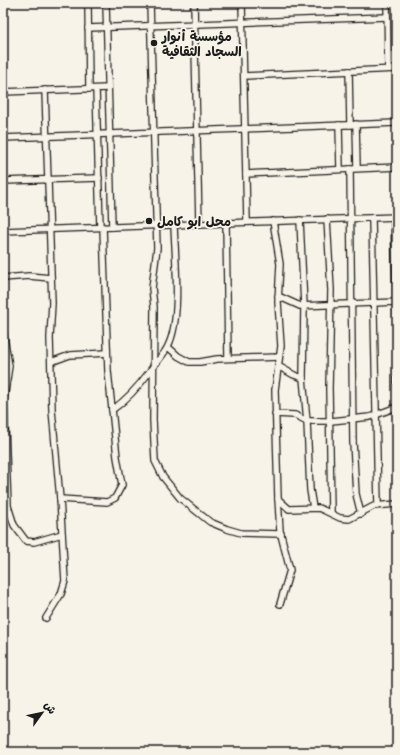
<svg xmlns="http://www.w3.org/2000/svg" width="400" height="755" viewBox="0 0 400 755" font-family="'Comic Neue','Playpen Sans Arabic',sans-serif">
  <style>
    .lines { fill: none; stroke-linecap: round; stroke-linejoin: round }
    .street-casing { stroke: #1c1c1c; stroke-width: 8 }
    .street { stroke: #f7f3e8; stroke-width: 5.5 }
    .poi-dot { fill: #1c1c1c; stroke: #f7f3e8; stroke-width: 1.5 }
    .labels { text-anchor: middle; stroke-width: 3.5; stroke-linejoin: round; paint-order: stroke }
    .poi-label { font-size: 13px; font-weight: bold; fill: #1c1c1c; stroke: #f7f3e8; text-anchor: start }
  </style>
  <rect width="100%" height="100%" fill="#f7f3e8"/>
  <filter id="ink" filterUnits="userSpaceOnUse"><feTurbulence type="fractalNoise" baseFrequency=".025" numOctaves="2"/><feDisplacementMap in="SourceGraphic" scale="8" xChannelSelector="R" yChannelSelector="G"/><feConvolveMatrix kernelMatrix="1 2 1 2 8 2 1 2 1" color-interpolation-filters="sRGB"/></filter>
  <g filter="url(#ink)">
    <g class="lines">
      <g class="street-casing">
        <g id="street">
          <polyline points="88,3 89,89"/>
          <polyline points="106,3 112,227"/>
          <polyline points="150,3 157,248 152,288 154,307 153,420 155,461 163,477 180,498 210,522 227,529 241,533 281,534"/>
          <polyline points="194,3 199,224"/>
          <polyline points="242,3 247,222"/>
          <polyline points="387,3 388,69"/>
          <polyline points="88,28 387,17"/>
          <polyline points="349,71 350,125"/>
          <polyline points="244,76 397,69"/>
          <polyline points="96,89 100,227"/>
          <polyline points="45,90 52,303 50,338 52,410 60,499 65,581 61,594 46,618"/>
          <polyline points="3,92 108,88"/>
          <polyline points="356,124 357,168"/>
          <polyline points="339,125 340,169"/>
          <polyline points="3,138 397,123"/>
          <polyline points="350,169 353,442 356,494 361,514"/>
          <polyline points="246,174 397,167"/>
          <polyline points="3,181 99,178"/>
          <polyline points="394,217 397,316"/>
          <polyline points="372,218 378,505"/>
          <polyline points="327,219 331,290 329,388 331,513"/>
          <polyline points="300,220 304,306 303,378 307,421 310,490 313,508"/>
          <polyline points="273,221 280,264 278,302 281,346 275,390 278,499 280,531 290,570 280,604"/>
          <polyline points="226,223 228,358"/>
          <polyline points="3,231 397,217"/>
          <polyline points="3,278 29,276 51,278"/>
          <polyline points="278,296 300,306 397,302"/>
          <polyline points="3,331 9,366 4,399 8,506 14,525 26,541 34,542 62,534"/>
          <polyline points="397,346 397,383"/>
          <polyline points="168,347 178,356 189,362 200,362 217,359 279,357"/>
          <polyline points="51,362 70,355 107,353"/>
          <polyline points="278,366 294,375 303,378"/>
          <path d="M112,410C128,399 139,386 150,371C156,362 164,355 168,346C182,319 175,256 174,225"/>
          <polyline points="275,414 295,415 307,421 331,421 370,417 397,407"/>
          <polyline points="60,499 107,502 115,498 122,485 117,457 108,371 103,227"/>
          <polyline points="278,499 289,509 319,508 340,518 349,519 374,506 397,504"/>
        </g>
      </g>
      <use href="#street" class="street"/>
    </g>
  </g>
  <g class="poi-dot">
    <circle cx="154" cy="43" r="4"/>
    <circle cx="149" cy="221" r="4"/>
  </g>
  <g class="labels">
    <g class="poi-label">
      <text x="162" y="41">مؤسسة أنوار<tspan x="162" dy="15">السجاد الثقافية</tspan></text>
      <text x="157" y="226">محل ابو كامل</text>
    </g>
  </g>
  <rect width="400" height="755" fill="none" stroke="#f7f3e8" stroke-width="16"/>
  <rect x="8" y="8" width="384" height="739" fill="none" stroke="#1c1c1c" stroke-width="1.5" filter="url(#ink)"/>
  <g transform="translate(42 713) rotate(57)" stroke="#f7f3e8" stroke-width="3" paint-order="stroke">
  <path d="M0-3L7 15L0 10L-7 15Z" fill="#1c1c1c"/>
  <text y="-6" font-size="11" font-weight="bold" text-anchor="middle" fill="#1c1c1c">ش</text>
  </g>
</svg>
